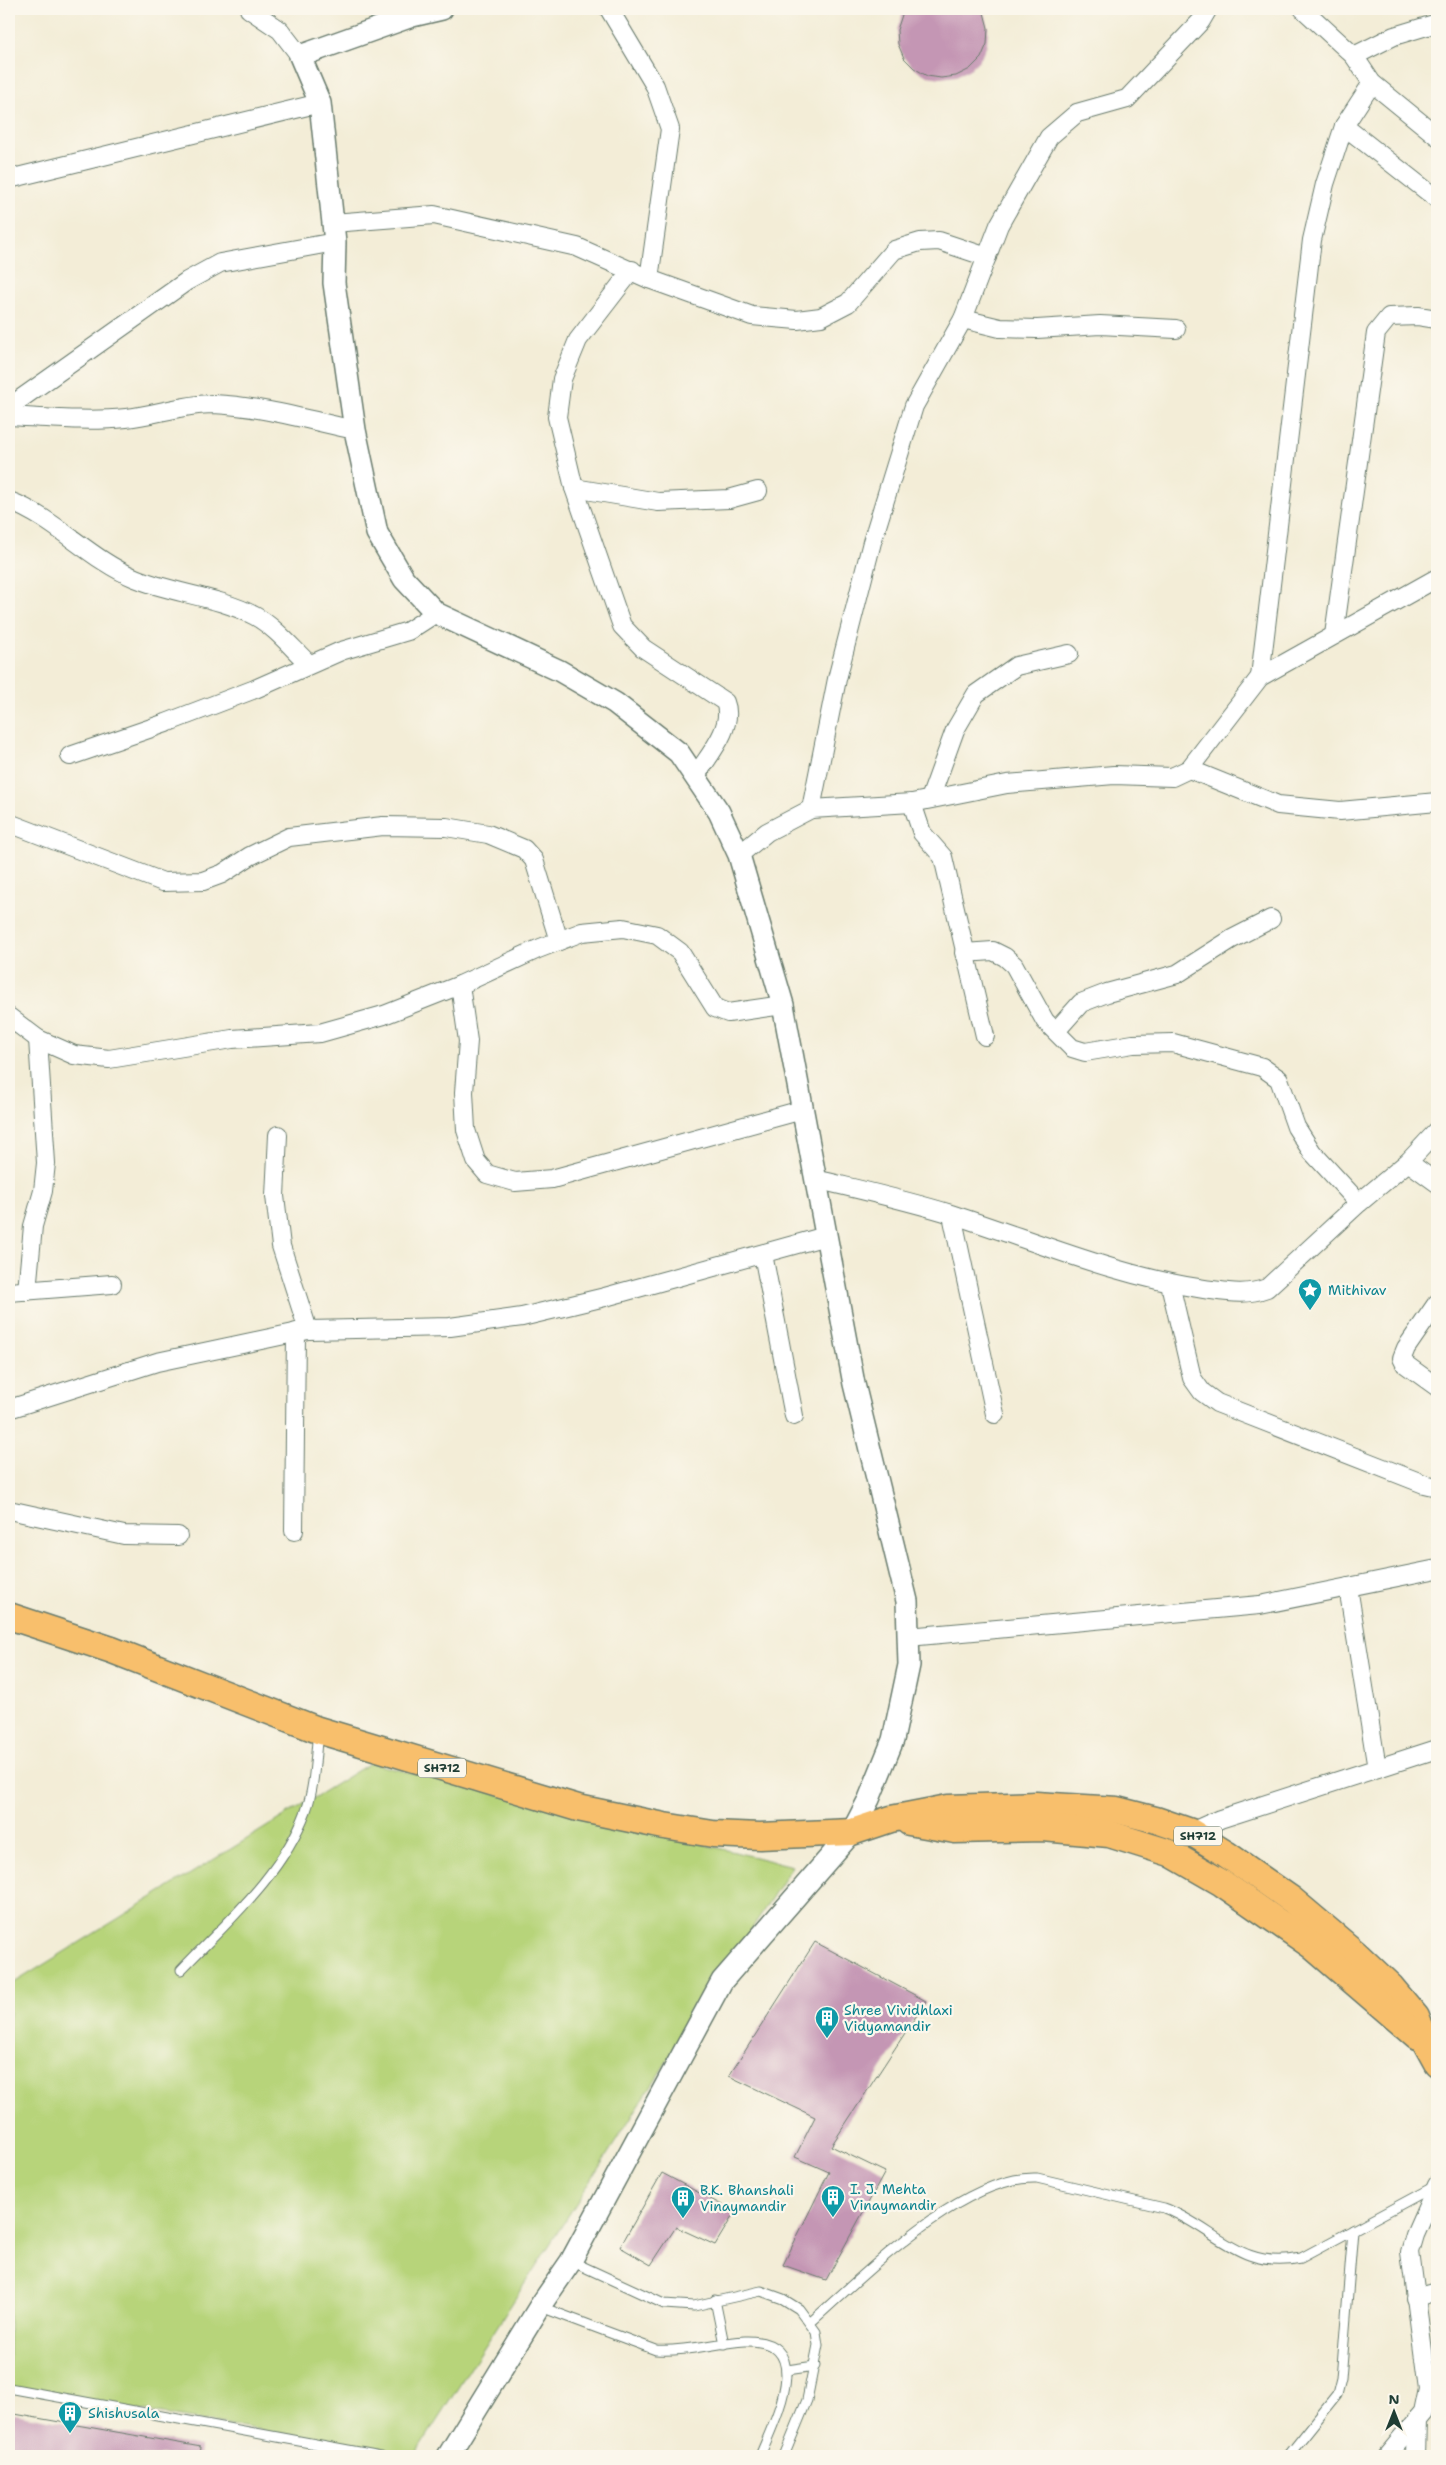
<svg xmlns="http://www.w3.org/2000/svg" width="1446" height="2465" viewBox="0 0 1446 2465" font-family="'Shantell Sans',sans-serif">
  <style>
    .green { fill: #b7d47a; stroke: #6b8857 }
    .building { fill: #c496b4 }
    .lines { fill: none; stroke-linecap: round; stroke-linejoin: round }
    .service-casing { stroke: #697b6d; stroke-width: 11 }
    .minor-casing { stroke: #697b6d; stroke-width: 20 }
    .tertiary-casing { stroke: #697b6d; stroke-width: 24 }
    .primary-casing { stroke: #697b6d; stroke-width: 29 }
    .service { stroke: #fff; stroke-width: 9 }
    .minor { stroke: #fff; stroke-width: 18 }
    .tertiary { stroke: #fff; stroke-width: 21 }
    .primary { stroke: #f8bf6c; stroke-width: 26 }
    .labels { text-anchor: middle; stroke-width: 4.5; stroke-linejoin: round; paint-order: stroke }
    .shield { fill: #fbf7ec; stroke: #61756b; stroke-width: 1 }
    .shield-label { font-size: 12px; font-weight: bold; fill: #1f3d34 }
    .culture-label { font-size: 14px; fill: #0d838f; stroke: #fbf7ec; text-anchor: start }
  </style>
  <rect width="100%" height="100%" fill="#fbf7ec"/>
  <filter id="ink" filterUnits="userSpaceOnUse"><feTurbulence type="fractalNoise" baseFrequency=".02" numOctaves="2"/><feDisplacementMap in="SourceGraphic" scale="10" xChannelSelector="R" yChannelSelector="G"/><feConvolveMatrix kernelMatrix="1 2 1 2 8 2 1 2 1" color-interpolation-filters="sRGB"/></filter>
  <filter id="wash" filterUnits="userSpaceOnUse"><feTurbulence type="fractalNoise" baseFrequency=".0096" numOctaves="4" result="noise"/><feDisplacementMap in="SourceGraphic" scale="20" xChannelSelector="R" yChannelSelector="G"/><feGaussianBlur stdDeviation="1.12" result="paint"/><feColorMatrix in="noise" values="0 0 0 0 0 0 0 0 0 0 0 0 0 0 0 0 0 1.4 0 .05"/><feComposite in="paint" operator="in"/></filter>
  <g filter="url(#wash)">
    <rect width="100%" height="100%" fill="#f3edd7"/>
    <polygon class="green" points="370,1763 792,1866 415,2455 9,2389 9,1986"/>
    <g id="blocks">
      <g class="building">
        <polygon points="904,9 983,9 988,28 987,44 981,58 970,69 956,76 941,78 927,76 914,68 904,58 898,44 897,30"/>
        <polygon points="815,1942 926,2001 831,2146 885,2172 826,2280 783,2265 829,2172 795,2157 815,2117 729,2076"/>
        <polygon points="662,2173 735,2212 715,2245 676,2227 651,2265 620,2247"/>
        <polygon points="9,2413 201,2447 200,2456 9,2456"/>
      </g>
    </g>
  </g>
  <g filter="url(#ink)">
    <use href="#blocks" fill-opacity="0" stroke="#697b6d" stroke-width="1"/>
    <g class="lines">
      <g class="service-casing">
        <g id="service">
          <path d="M181,1970C227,1922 282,1875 306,1811C315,1786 315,1758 318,1731"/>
          <polyline points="571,2261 664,2304 694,2306 761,2291 783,2299 799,2309 816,2332 818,2345 807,2400 784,2456"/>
          <polyline points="715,2300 724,2344"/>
          <path d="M541,2307L656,2350C686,2352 715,2343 745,2341C818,2339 774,2421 760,2456"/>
          <path d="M811,2322C864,2275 963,2175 1037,2178L1164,2208C1215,2227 1239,2271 1301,2258L1433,2187"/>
          <polyline points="787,2370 815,2366"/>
          <polyline points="9,2388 381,2456"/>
          <polyline points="1288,2456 1337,2395 1341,2379 1353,2230"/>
        </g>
      </g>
      <g class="minor-casing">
        <g id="minor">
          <polyline points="249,9 280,30 300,56"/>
          <polyline points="609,9 655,86 670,129 649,279"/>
          <polyline points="1303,9 1354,56 1372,83 1437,136"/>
          <polyline points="1354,56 1394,36 1437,23"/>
          <polyline points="1344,126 1437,199"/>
          <polyline points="9,179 320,103"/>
          <polyline points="333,223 434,215 577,247 649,279 752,316 797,320 821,317 848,303 894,250 920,242 939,241 987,257"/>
          <path d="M632,270L578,340L562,379L557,417L574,488L622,626L643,648L725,702C735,727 708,756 695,777"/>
          <polyline points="963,319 1000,328 1037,329 1100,325 1176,329"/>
          <polyline points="9,407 187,281 220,263 335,242"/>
          <path d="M9,416C48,418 87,422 126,418C156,415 183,404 213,404C260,406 309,420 355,430"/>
          <polyline points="574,488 658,502 729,499 758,491"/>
          <path d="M9,501C55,518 89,559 135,578C174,594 217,596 255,616C275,627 292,648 309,664"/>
          <polyline points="1334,635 1376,333 1389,317 1418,316 1437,319"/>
          <polyline points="1260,677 1312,240 1325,184 1344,126 1372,83"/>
          <polyline points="70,756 166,723 255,689 341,651 408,631 436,613"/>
          <polyline points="1189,769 1278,805 1340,811 1437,802"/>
          <polyline points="930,799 955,730 976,694 1016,666 1069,654"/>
          <polyline points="912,803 922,833 943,857 985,1036"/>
          <polyline points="811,809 912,803 1007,784 1114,775 1172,777 1189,769 1260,677 1437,578"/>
          <polyline points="9,823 163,882 203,881 222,874 250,856 289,837 383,826 446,827 488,834 524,849 534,860 559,941"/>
          <polyline points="739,855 767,832 811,809 837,679 872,542 914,406 963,319 999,225 1049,137 1077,113 1127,99 1201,21 1208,9"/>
          <polyline points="964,953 993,951 1005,957 1014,965 1045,1021 1072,1048 1085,1052 1133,1044 1173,1043 1262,1067 1279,1079 1296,1127 1312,1152 1359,1203"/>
          <polyline points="460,985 468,1041 464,1092 466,1130 476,1161 487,1174 515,1182 552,1179 802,1110"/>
          <polyline points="9,1017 38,1039 74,1055 109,1059 232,1039 320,1033 384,1015 460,985 538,949 582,932 623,928 657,935 680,952 715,1008 728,1013 783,1005"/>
          <polyline points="1056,1031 1081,1003 1107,993 1177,974 1232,939 1271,919"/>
          <polyline points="278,1135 275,1196 281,1246 308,1330"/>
          <polyline points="1408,1162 1437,1183"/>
          <path d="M815,1179C860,1190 906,1200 951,1214C1035,1241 1116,1276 1204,1289C1227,1292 1246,1296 1267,1288L1359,1203L1408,1162L1437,1131"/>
          <polyline points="952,1215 995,1414"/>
          <polyline points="763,1254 794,1416"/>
          <polyline points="1170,1284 1192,1378 1202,1392 1217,1403 1424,1484 1437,1487"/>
          <polyline points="27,1291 33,1226 43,1191 46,1163 38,1039"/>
          <polyline points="9,1292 112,1284"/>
          <polyline points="1437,1303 1406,1348 1402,1358 1405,1364 1437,1387"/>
          <polyline points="9,1409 157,1362 308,1330 450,1327 522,1317 605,1297 826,1236"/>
          <polyline points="9,1510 124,1535 178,1536"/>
          <polyline points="294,1531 296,1332"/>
          <polyline points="1348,1587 1377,1768"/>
          <polyline points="908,1637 1260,1605 1437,1569"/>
          <polyline points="1186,1837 1191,1832 1220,1819 1437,1749"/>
          <polyline points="1415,2298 1437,2292"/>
          <polyline points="1387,2456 1423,2413 1428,2389 1410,2252 1415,2235 1437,2185"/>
          <polyline points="1416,2456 1417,2420"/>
        </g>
      </g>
      <g class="tertiary-casing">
        <polyline id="tertiary" points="442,9 412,16 300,56 320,103 335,242 334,283 355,430 377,533 404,579 436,613 560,671 615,703 679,753 719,812 739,855 783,1005 854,1384 907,1601 909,1665 893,1740 869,1799 852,1832 722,1981 571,2261 540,2306 448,2456"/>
      </g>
      <g class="primary-casing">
        <g id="primary">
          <polyline points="9,1616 112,1650 318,1730 578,1808 664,1826 713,1834 760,1836 852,1832 891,1819 948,1808 1036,1805 1117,1810 1156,1820 1191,1832 1226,1854 1292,1900 1356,1954 1391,1987 1416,2017 1426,2043 1437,2063"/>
          <polyline points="909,1822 955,1830 1043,1828 1109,1834 1170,1853 1222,1883 1311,1945 1417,2036"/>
        </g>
      </g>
      <use href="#service" class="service"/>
      <use href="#minor" class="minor"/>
      <use href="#tertiary" class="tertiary"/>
      <use href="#primary" class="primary"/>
    </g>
  </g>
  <defs>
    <g id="sight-pin" transform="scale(1.25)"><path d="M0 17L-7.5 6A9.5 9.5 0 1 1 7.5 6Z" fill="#0f9aa8" stroke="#fbf7ec"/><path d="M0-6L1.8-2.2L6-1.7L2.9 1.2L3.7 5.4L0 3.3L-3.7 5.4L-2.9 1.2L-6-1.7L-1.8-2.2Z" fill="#fff"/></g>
    <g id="building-pin" transform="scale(1.25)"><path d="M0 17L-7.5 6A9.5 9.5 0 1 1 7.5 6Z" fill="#0f9aa8" stroke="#fbf7ec"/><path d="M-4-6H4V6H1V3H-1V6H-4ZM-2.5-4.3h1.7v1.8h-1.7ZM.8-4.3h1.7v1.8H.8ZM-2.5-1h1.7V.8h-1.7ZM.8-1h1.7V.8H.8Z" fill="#fff"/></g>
  </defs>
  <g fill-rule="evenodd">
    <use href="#sight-pin" x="1310" y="1290"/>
    <use href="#building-pin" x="827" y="2018"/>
    <use href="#building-pin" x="833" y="2197"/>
    <use href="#building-pin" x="683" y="2198"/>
    <use href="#building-pin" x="70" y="2413"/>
  </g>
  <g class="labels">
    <g class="shield">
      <rect x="418" y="1758.5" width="48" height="19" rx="4"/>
      <rect x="1174" y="1826.5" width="48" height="19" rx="4"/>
    </g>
    <g class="shield-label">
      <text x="442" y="1772">SH712</text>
      <text x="1198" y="1840">SH712</text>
    </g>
    <g class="culture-label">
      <text x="1328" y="1295">Mithivav</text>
      <text x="844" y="2015">Shree Vividhlaxi<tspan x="844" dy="16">Vidyamandir</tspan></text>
      <text x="850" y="2194">I. J. Mehta<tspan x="850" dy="16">Vinaymandir</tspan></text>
      <text x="700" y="2195">B.K. Bhanshali<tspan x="700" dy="16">Vinaymandir</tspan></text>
      <text x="88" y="2418">Shishusala</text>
    </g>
  </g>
  <rect width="1446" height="2465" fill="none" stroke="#fbf7ec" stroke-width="30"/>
  <g transform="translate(1394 2412)" stroke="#fbf7ec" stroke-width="4" paint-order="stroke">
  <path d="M0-4L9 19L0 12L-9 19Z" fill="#1f3d34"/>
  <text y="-8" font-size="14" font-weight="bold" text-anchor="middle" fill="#1f3d34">N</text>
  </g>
</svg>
